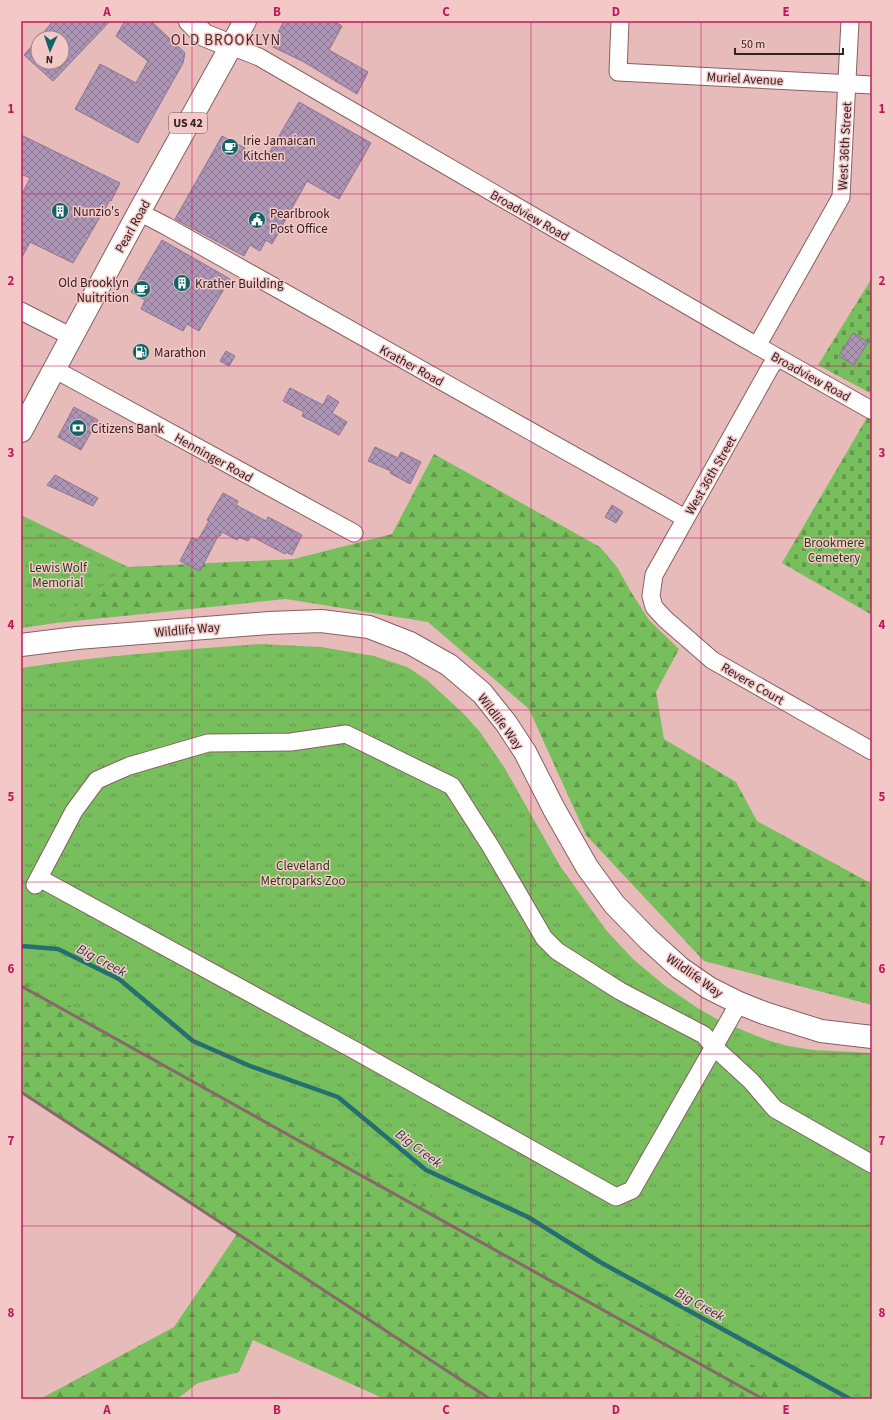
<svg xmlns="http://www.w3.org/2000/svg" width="893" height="1420" viewBox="0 0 893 1420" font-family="'Source Sans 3',sans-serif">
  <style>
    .forest { fill: url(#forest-firs) }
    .cemetery { fill: url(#cemetery-stones) }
    .park { fill: url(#park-tufts) }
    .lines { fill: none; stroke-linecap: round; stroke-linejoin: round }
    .stream { stroke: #256f71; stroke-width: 4.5 }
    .building { fill: url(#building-cross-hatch); stroke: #8b7492 }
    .street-casing { stroke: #876060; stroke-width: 19 }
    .secondary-casing { stroke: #876060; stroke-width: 24 }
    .primary-casing { stroke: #876060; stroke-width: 24 }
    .street { stroke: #fff; stroke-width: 17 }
    .secondary { stroke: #fff; stroke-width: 22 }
    .primary { stroke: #fff; stroke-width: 22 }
    .rail { stroke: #876969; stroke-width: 3 }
    .grid { fill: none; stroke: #c2185b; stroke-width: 1; stroke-opacity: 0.55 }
    .labels { text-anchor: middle; stroke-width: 3; stroke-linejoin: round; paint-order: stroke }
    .shield { fill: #f5c8c8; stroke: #6d5454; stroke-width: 1 }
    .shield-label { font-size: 12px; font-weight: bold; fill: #332223 }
    .street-label { font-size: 13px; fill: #332223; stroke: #f5c8c8 }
    .poi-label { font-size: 13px; fill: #332223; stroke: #f5c8c8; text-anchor: start }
    .park-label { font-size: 13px; fill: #1f3c13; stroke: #f5c8c8 }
    .water-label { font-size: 14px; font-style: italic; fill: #1f3e3f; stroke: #f5c8c8 }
    .quarter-label { font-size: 15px; letter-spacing: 1px; fill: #4c2a2b; stroke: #f5c8c8 }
    .neatline { fill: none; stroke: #c2185b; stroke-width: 1.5 }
    .grid-label { font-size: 13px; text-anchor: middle; font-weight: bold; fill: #c2185b }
  </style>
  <defs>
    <pattern id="forest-firs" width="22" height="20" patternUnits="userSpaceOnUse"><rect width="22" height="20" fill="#77be5c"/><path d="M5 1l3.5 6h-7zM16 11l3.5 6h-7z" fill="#629a4c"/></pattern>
    <pattern id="cemetery-stones" width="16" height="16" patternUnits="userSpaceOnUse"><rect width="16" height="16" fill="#77be5c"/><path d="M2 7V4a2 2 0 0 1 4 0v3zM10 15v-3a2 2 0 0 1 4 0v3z" fill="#629a4c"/></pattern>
    <pattern id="park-tufts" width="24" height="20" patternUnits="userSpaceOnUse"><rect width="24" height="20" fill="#77be5c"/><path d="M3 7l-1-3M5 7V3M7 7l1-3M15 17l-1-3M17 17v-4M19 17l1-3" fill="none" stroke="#629a4c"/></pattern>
    <pattern id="building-cross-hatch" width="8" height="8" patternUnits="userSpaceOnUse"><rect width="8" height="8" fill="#ad95b5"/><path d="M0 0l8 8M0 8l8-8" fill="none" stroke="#8d7993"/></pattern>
  </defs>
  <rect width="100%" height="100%" fill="#e8bbbb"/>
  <g class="forest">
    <polygon points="434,454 600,547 617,567 631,592 649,620 679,649 656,692 664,739 736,782 757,821 872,884 872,1005 704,961 586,835 529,709 428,622 286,599 56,623 128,567 294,559 392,534"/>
    <polygon points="21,929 850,1399 382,1399 376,1395 253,1340 239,1372 198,1383 177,1399 40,1399 174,1327 237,1234 21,1092"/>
  </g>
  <g class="cemetery">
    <polygon points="872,278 872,394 818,365"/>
    <polygon points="872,409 872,615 782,563"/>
  </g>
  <g class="park">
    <polygon points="21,515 128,567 56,623 21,628"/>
    <path d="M260,644L321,647L374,656L407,667L427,680L464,714L480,732L504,767L560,866L606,930L633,959L664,985L696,1007L720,1021L767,1040L788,1046L813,1050L872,1053V1399H813L742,1359L21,980V668C100,656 180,650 260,644Z"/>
  </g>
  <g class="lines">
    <polyline class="stream" points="21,946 58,949 119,979 193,1041 250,1066 338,1097 426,1170 528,1217 600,1262 850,1399"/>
  </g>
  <g class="building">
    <polygon points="53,21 110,21 53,81 24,55 38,39 38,62 62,62 62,38 39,38"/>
    <polygon points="125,21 151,21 185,53 183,63 138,143 75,109 100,64 136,83 148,61 116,36"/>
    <polygon points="284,21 333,21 342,26 329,50 368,72 357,94 304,62 271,46"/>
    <polygon points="299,102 371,143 339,199 307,181 272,244 266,240 260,251 250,245 244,256 175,219 222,136 245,148 243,152 263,163"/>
    <polygon points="21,135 120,183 111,201 110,200 73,263 30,242 21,259 21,196 30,178 21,174"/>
    <polygon points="162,240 230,279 199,331 187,324 183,331 141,309 145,300 131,292"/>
    <polygon points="853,333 868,342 854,365 839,356"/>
    <polygon points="226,351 235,356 229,366 220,361"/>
    <polygon points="290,388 323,405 328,395 339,402 332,413 347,422 339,435 302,416 304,412 283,401"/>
    <polygon points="74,407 98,420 81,450 58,437"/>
    <polygon points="375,447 398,458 401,452 421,462 410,484 390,473 391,471 368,461"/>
    <polygon points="55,475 98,498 93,506 47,485"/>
    <polygon points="223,493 238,501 236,505 266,521 268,517 302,535 292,555 286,552 285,554 251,536 248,541 239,537 237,540 222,532 220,536 218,536 200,571 180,561 192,538 198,540 209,521 207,520"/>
    <polygon points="612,505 623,512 616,523 605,517"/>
  </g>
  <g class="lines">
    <g class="street-casing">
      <g id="street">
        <polyline points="620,21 618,72 872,85"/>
        <polyline points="231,46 259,57 745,339 871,410"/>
        <polyline points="139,212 166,226 685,518"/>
        <polyline points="21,311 72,337"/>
        <polyline points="757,346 841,197 850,21"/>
        <polyline points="778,358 771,366 654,575 651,596 654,607 665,619 712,660 872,751"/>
        <polyline points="54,369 354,533"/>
        <polyline points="39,878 356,1051 616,1197 632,1190 739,1003"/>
        <polyline points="35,885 74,811 97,780 129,766 208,743 291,742 346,734 452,786 491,847 544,938 557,951 620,991 704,1035 714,1047 751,1081 775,1109 872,1164"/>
      </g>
    </g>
    <g class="secondary-casing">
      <g id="secondary">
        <polyline points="190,21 204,35 231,46"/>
        <polyline points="21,645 77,638 269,623 321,621 369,627 410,643 449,665 482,693 506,723 525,752 554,809 587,867 614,904 648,939 680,968 709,988 739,1003 764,1013 821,1031 872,1037"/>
      </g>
    </g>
    <g class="primary-casing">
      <polyline id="primary" points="21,431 139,212 245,21"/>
    </g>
    <use href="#street" class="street"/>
    <use href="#secondary" class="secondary"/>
    <use href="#primary" class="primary"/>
    <g class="rail">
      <polyline points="21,986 763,1399"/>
      <polyline points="21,1092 490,1399"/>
    </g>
  </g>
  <path class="grid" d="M192,21V1399M362,21V1399M531,21V1399M701,21V1399M21,194H872M21,366H872M21,538H872M21,710H872M21,882H872M21,1054H872M21,1226H872"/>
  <defs>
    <g id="cafe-disc" transform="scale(0.9)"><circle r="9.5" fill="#116264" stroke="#f5c8c8"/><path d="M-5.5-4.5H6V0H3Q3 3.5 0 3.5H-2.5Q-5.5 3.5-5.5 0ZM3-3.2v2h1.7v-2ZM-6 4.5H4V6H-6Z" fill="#fff"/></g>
    <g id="building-disc" transform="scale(0.9)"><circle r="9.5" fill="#116264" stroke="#f5c8c8"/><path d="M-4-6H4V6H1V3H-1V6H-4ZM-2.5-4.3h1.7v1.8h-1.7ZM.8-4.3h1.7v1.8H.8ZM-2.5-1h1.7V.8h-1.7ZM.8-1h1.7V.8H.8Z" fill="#fff"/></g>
    <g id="civic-disc" transform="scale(0.9)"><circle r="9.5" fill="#116264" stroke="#f5c8c8"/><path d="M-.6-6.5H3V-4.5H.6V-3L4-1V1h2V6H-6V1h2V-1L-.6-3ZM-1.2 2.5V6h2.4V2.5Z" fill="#fff"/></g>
    <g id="fuel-disc" transform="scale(0.9)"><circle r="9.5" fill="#116264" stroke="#f5c8c8"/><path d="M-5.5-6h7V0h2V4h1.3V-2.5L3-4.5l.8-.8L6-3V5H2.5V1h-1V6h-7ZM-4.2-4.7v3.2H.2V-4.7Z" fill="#fff"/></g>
    <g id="bank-disc" transform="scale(0.9)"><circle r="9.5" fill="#116264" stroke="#f5c8c8"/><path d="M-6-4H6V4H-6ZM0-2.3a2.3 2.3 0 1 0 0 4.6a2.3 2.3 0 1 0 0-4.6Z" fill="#fff"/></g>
  </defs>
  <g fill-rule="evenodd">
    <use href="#cafe-disc" x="230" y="147"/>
    <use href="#building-disc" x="60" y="211"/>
    <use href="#civic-disc" x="257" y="220"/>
    <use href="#building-disc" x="182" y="283"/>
    <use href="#cafe-disc" x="142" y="289"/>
    <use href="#fuel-disc" x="141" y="352"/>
    <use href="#bank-disc" x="78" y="428"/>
  </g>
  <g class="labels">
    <rect class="shield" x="169" y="113" width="38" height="20" rx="3"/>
    <g class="shield-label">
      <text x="188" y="127">US 42</text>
    </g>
    <g class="street-label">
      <text transform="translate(745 78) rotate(3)" y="5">Muriel Avenue</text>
      <text transform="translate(844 146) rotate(-87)" y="5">West 36th Street</text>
      <text transform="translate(530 215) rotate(30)" y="5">Broadview Road</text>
      <text transform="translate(132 226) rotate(-61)" y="5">Pearl Road</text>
      <text transform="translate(412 365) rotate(29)" y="5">Krather Road</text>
      <text transform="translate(811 376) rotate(29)" y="5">Broadview Road</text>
      <text transform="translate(214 457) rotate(29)" y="5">Henninger Road</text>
      <text transform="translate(710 475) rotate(-60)" y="5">West 36th Street</text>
      <text transform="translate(187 629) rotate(-5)" y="5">Wildlife Way</text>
      <text transform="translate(753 683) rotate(30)" y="5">Revere Court</text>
      <text transform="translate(501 721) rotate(53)" y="5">Wildlife Way</text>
      <text transform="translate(695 975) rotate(35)" y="5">Wildlife Way</text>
    </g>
    <g class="poi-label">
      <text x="243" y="145">Irie Jamaican<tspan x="243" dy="15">Kitchen</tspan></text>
      <text x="73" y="216">Nunzio's</text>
      <text x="270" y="218">Pearlbrook<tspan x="270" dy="15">Post Office</tspan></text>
      <text x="129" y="287" text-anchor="end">Old Brooklyn<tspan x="129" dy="15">Nuitrition</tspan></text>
      <text x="195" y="288">Krather Building</text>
      <text x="154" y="357">Marathon</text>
      <text x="91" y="433">Citizens Bank</text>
    </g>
    <g class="park-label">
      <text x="834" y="547">Brookmere<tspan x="834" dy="15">Cemetery</tspan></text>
      <text x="58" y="572">Lewis Wolf<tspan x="58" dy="15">Memorial</tspan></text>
      <text x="303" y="870">Cleveland<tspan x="303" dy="15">Metroparks Zoo</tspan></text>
    </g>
    <g class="water-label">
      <text transform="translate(102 960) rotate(28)" y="5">Big Creek</text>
      <text transform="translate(419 1148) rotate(37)" y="5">Big Creek</text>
      <text transform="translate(700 1304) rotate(29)" y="5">Big Creek</text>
    </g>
    <g class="quarter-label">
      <text x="226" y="45">OLD BROOKLYN</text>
    </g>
  </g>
  <rect width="893" height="1420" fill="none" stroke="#f5c8c8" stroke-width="44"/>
  <g transform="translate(50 50) rotate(183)"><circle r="19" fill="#f5c8c8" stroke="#a78686"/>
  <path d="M0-3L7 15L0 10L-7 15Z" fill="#116264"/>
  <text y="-6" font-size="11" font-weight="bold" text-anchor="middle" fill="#332223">N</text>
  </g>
  <path d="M735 48v6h108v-6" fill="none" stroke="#332223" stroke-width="2"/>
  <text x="741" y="48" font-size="12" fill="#332223" stroke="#f5c8c8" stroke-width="3" paint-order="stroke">50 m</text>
  <rect x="22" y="22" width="849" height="1376" class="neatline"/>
  <g class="grid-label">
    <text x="107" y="16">A</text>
    <text x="277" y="16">B</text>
    <text x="446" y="16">C</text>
    <text x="616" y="16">D</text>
    <text x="786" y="16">E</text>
    <text x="11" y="113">1</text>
    <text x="882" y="113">1</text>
    <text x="11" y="285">2</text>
    <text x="882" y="285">2</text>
    <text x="11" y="457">3</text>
    <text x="882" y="457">3</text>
    <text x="11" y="629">4</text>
    <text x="882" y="629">4</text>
    <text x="11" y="801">5</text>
    <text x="882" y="801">5</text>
    <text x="11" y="973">6</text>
    <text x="882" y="973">6</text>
    <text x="11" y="1145">7</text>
    <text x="882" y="1145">7</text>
    <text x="11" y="1317">8</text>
    <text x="882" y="1317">8</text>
    <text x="107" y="1414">A</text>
    <text x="277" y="1414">B</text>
    <text x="446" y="1414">C</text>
    <text x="616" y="1414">D</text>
    <text x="786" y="1414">E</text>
  </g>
</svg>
